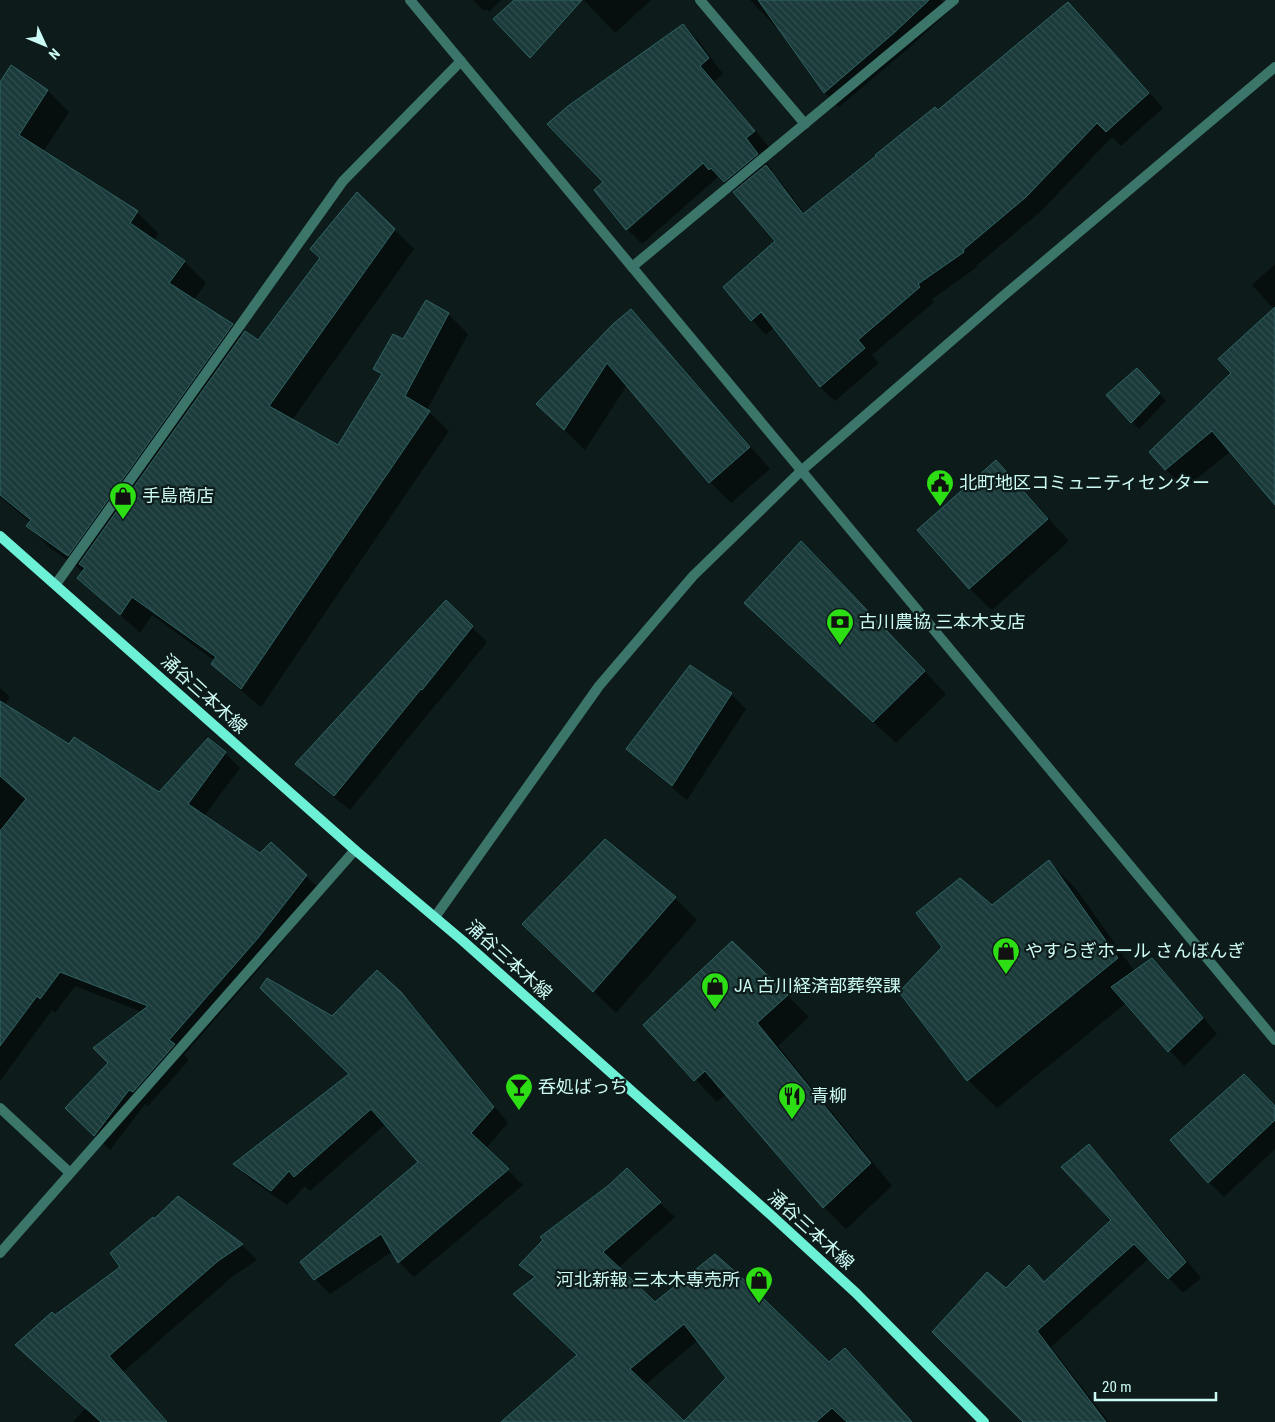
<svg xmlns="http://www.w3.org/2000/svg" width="1275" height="1422" viewBox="0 0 1275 1422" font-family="'Roboto Condensed','Noto Sans JP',sans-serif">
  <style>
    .shadow { fill: #0007 }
    .building { fill: url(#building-back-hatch); stroke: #2f6463; fill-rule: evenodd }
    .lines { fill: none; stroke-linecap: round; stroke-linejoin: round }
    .service { stroke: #3c766b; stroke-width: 10 }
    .minor { stroke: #3c766b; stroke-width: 10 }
    .tertiary { stroke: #3c766b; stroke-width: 10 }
    .secondary { stroke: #6cf1d7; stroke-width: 10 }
    .labels { text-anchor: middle; stroke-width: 4.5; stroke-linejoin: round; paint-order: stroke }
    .poi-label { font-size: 18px; fill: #ccfaf5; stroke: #0d1b1b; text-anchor: start }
    .street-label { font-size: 18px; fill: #ccfaf5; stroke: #0d1b1b }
  </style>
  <defs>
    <pattern id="building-back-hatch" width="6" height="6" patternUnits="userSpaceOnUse" patternTransform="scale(1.25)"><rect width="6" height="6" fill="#1b3a3a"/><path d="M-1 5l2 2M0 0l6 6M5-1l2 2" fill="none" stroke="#304e4d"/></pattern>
  </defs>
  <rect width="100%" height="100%" fill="#0d1b1b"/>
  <g class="shadow">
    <polygon points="473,0 501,0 489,12 486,9 484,11"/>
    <polygon points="584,0 651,0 615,33"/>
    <polygon points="750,0 941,0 950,10 910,47 839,107 824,92 778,26 776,27"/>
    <polygon points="1068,3 1163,108 1121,146 1112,137 1041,211 976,266 977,267 931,300 934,302 872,355 879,363 835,401 820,387 774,327 766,335 752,320 725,288 777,241 726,183 725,184 718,177 642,244 628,230 708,160 605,182 683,25 698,40 723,74 714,81 769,147 760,154 772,170 770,171 780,181 805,214 938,111"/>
    <polygon points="12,67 48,91 69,112 43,152 137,212 158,233 154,241 185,262 206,283 194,300 232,325 243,336 258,341 321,258 357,193 414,249 292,420 339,447 382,376 375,369 403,341 448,314 468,334 427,410 449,431 261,707 232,683 213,664 215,661 152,615 140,633 79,577 84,572 49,547 28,526 30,522 0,497 0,84"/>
    <polygon points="1275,264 1275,503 1231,451 1185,488 1166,469 1274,309 1252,285"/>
    <polygon points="631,311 651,332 770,469 731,503 710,482 627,385 585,450 559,425"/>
    <polygon points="1144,377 1166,401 1139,429 1108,396"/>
    <polygon points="996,462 1018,484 1069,541 992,610 969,588"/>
    <polygon points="823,564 946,694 896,743 768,625"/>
    <polygon points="446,602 487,642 437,704 436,704 350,810 311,779 296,764"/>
    <polygon points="0,688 10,697 4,705 69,745 159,794 225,753 240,768 204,816 260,855 271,844 322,891 273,953 184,1055 189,1060 148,1106 145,1104 110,1150 66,1108 110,1063 142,1012 75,986 55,1013 52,1010 0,1081"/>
    <polygon points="731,694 746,709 687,800 643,764 628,749"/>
    <polygon points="1049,862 1077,890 1135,972 1152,960 1167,975 1217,1034 1184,1066 1126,1003 997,1108 968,1080 901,992 992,907"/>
    <polygon points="675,898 697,920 616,1013 546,946"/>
    <polygon points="377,971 416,1009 508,1123 486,1148 523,1185 414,1277 399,1262 393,1251 330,1294 315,1279 302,1262 419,1162 386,1124 310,1191 305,1186 287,1205 250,1179 235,1164 351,1075 333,1018"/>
    <polygon points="787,995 809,1017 778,1046 892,1186 846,1229 824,1207 726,1094 717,1102 644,1025"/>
    <polygon points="1275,1107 1275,1149 1224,1197 1209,1182"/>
    <polygon points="1089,1146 1104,1161 1201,1278 1183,1293 1149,1258 1051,1347 1109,1422 1024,1422 1006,1289 1029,1267 1045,1283 1113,1220"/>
    <polygon points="178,1197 242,1245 257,1260 233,1276 123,1372 167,1422 73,1422 86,1408 55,1317 122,1267 154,1220"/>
    <polygon points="660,1203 675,1217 618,1268 655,1304 829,1364 845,1349 912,1422 684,1422 727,1379 698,1340 645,1385 683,1422 513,1422 578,1356 535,1279 520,1265"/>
  </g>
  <g class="building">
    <polygon points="514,0 582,0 530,58 493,19"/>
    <polygon points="758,0 929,0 895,32 824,93"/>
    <polygon points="1068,2 1149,93 1106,132 1097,123 1026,197 963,250 964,252 918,284 920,287 858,340 865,348 820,387 761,312 751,321 723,287 775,241 733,192 766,165 803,214 876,156 875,155 935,107 938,110"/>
    <polygon points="683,24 709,58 700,66 755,131 746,138 758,154 724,182 711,168 709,170 703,163 626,230 594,190 603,182 547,124 568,106"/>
    <polygon points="11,65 48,90 19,135 138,211 130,223 185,261 169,283 233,324 68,556 26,526 31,520 0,495 0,82"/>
    <polygon points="357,192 395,229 269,406 338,445 382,374 373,369 393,334 403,339 426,300 449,313 405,396 430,411 241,689 211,664 216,657 132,597 120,615 77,578 85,568 79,564 245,331 258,340 320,258 310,249"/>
    <polygon points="1275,307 1275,505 1212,431 1165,470 1149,452 1231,373 1218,359"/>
    <polygon points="631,309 750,447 709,483 607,363 564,430 536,404 613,324"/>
    <polygon points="1137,368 1160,393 1131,423 1106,395"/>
    <polygon points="996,460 1048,519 969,589 917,530"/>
    <polygon points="801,541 925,671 873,722 744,603"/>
    <polygon points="446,600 473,626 422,690 421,689 334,796 295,764"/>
    <polygon points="690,665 732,693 672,786 626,749"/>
    <polygon points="0,701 69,744 74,737 159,792 208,738 226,752 188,804 260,853 271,842 307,875 258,938 169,1040 175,1044 133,1092 129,1090 94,1136 65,1108 108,1063 93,1048 148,1006 60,972 40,999 37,996 0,1046 0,831 26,799 0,776"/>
    <polygon points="605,839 676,897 593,992 522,924"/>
    <polygon points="1049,860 1118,958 967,1081 899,992 942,947 916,913 960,878 992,905"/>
    <polygon points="732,941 788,995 757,1023 871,1163 823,1208 705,1071 694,1081 643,1025"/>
    <polygon points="1152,958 1203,1018 1168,1052 1111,987"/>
    <polygon points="377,970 401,992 494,1107 471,1133 509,1169 398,1263 381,1234 314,1280 300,1262 418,1162 371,1109 294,1177 289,1171 271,1191 233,1164 349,1074 260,988 267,978 332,1016"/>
    <polygon points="1244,1074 1275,1106 1275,1120 1208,1183 1170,1140"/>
    <polygon points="1089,1144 1186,1262 1168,1279 1134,1244 1037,1331 1106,1422 1023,1422 932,1332 987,1272 1006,1288 1029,1265 1044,1282 1111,1220 1061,1167"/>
    <path d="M627,1168L661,1202L603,1252L655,1302L715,1254L740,1276L829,1362L845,1348L912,1422H847L832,1408L816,1422H501L577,1355L513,1294L535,1277L519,1265L543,1240L540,1237L609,1185ZM684,1324L726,1378L684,1421L630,1369Z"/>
    <polygon points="178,1196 243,1244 218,1261 109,1356 167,1422 101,1422 15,1345 52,1312 55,1315 120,1267 110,1253 153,1217 154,1219"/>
  </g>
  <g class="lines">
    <polyline class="service" points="56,584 343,181 461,61"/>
    <g class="minor">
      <polyline points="410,0 1275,1040"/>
      <polyline points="700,0 805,124"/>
      <polyline points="632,267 954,0"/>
      <polyline points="0,1108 70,1173"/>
      <polyline points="0,1253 355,850"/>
    </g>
    <polyline class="tertiary" points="435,917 599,686 693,576 801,471 1002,297 1275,67"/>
    <polyline class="secondary" points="0,536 355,850 463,941 771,1215 856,1293 984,1422"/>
  </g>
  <defs>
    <g id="civic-pin" transform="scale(1.4375)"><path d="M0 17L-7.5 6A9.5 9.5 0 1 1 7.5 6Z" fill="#2dde15" stroke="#0d1b1b"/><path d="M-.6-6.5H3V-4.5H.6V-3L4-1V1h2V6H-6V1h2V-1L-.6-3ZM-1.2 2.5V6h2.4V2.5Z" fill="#111"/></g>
    <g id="shop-pin" transform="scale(1.4375)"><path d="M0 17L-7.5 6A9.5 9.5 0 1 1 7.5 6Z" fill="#2dde15" stroke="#0d1b1b"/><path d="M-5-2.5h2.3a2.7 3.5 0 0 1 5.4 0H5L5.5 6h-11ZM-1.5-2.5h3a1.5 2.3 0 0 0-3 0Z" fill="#111"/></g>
    <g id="bank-pin" transform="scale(1.4375)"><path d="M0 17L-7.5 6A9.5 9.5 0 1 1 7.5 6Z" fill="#2dde15" stroke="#0d1b1b"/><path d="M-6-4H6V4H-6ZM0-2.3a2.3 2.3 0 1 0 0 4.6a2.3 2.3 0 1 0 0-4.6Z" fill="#111"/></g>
    <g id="bar-pin" transform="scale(1.4375)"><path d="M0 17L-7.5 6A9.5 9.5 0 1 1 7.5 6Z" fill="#2dde15" stroke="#0d1b1b"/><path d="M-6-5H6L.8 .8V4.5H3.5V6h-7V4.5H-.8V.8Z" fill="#111"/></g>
    <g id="restaurant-pin" transform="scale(1.4375)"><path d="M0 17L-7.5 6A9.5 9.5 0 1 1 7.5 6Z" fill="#2dde15" stroke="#0d1b1b"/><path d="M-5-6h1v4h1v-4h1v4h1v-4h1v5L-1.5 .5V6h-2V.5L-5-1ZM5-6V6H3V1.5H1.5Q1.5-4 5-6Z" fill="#111"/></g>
  </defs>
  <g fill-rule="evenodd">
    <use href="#civic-pin" x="940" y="483"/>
    <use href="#shop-pin" x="123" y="496"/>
    <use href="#bank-pin" x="840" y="622"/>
    <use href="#shop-pin" x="1006" y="951"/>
    <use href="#shop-pin" x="715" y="986"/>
    <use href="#bar-pin" x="519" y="1087"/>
    <use href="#restaurant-pin" x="792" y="1096"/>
    <use href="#shop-pin" x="759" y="1280"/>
  </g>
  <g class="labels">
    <g class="poi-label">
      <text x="959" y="489">北町地区コミュニティセンター</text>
      <text x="142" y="502">手島商店</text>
      <text x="859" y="628">古川農協 三本木支店</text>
      <text x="1025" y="957">やすらぎホール さんぼんぎ</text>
      <text x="734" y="992">JA 古川経済部葬祭課</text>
      <text x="538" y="1093">呑処ばっち</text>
      <text x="811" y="1102">青柳</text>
      <text x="740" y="1286" text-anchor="end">河北新報 三本木専売所</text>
    </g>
    <g class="street-label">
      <text transform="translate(204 694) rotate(42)" y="6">涌谷三本木線</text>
      <text transform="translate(509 960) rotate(42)" y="6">涌谷三本木線</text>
      <text transform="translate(811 1230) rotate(42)" y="6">涌谷三本木線</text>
    </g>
  </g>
  <g transform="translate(45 45) rotate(134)" stroke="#0d1b1b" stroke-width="4" paint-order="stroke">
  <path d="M0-4L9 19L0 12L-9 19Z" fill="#ccfaf5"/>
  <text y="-8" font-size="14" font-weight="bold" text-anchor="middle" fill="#ccfaf5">N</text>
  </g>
  <path d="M1095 1392v8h121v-8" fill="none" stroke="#ccfaf5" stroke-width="2.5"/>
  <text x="1102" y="1392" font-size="15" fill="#ccfaf5" stroke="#0d1b1b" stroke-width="4" paint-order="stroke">20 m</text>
</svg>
